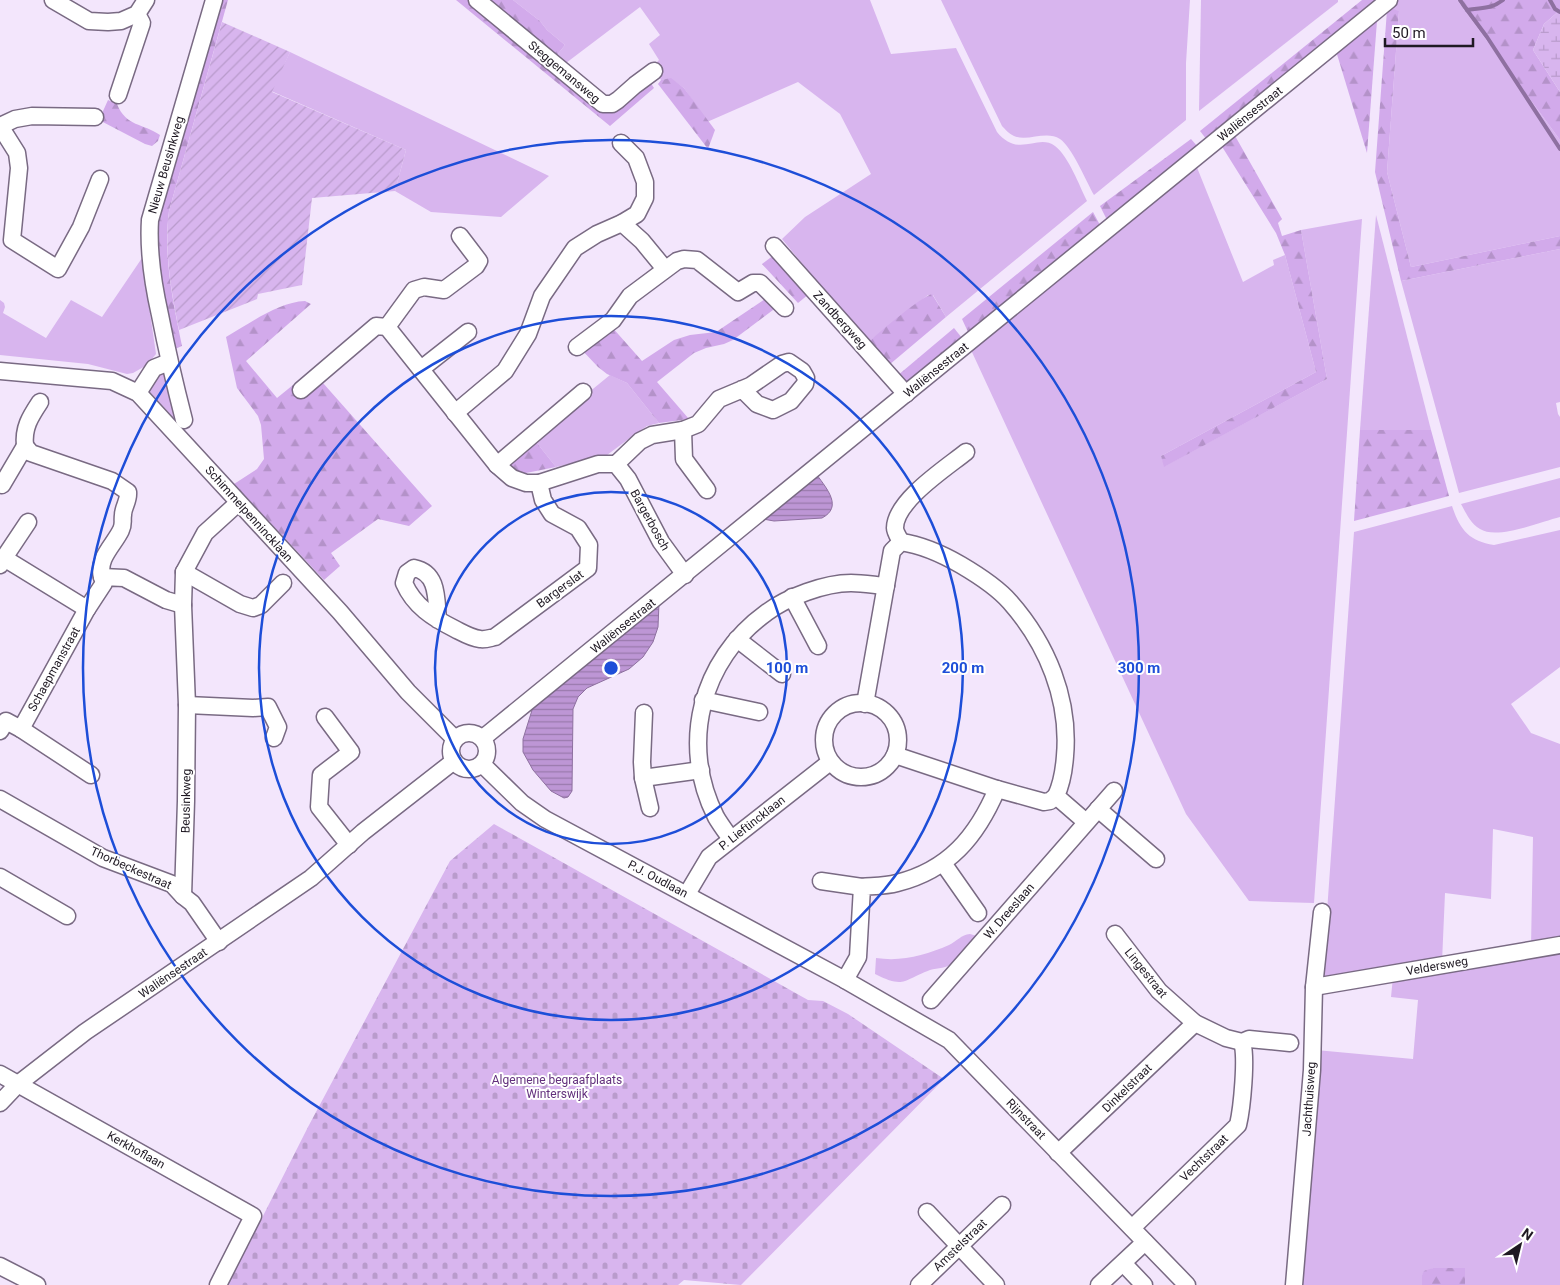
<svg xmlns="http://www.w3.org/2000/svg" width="1560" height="1285" viewBox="0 0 1560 1285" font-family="Roboto,sans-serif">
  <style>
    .grass { fill: #d8b5ee }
    .forest { fill: url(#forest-firs) }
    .wetland { fill: url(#wetland-marsh) }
    .cemetery { fill: url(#cemetery-stones) }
    .garden { fill: url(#garden-furrows) }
    .water { fill: url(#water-rules); stroke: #8e70a0 }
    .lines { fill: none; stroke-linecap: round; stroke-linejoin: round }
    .stream { stroke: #8e70a0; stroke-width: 4 }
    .minor-casing { stroke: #796a83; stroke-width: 19 }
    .minor { stroke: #fff; stroke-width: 16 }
    .ring { fill: none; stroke: #1d4ed8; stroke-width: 2.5 }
    .labels { text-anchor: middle; stroke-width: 4; stroke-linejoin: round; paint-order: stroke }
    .street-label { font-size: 12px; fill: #1f1923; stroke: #fff }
    .park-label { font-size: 12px; fill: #63317d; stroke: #fff }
    .centre { fill: #1d4ed8; stroke: #fff; stroke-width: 2.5 }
    .ring-label { font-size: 15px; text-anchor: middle; font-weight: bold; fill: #1d4ed8; stroke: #fff; stroke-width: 4; stroke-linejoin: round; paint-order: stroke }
  </style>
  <defs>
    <pattern id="forest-firs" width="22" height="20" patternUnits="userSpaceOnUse" patternTransform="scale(1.25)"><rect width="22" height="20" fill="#d2aaeb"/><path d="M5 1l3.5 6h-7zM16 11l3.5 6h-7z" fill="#b492c9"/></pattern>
    <pattern id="wetland-marsh" width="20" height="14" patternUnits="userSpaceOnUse" patternTransform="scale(1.25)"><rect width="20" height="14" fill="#d8b5ee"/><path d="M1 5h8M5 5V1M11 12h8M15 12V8" fill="none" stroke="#b99bcc"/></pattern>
    <pattern id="cemetery-stones" width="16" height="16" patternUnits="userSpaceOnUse" patternTransform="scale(1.25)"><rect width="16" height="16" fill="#d8b5ee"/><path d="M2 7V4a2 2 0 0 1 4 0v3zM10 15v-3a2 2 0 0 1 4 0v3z" fill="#b99bcc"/></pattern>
    <pattern id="garden-furrows" width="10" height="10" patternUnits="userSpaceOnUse" patternTransform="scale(1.25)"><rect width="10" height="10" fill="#d8b5ee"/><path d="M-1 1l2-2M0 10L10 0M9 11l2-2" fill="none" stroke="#b99bcc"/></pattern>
    <pattern id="water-rules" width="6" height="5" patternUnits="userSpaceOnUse" patternTransform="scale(1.25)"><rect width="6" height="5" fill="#bd96d5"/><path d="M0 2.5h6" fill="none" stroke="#997aac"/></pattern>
  </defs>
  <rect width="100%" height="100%" fill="#f3e6fc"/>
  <g class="grass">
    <path d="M513,0H870L891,54L956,48L997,132C1019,159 1037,133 1055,146C1069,157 1079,185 1087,201L946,317L933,295H928L867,343L782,239L805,217L871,174L840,114L798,82L707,122L684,88L671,79L661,80L652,67L659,60L649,44L660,35L640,7L566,63L557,55L565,45L547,30L540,21Z"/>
    <path d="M941,0H1190L1186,63V120L1094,195C1086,181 1072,147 1060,139C1046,130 1028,142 1014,136C1009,134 1005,129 1002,126Z"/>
    <polygon points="1201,0 1338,0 1338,2 1199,111"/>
    <polygon points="1399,0 1457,0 1560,140 1560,236 1411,267 1387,172 1399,11 1387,10"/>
    <polygon points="290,52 549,176 501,217 431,212 395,191 406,150 271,91"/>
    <polygon points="1196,165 1243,282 1274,265 1273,260 1285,255 1316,372 1161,456 1165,466 1327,379 1301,230 1362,219 1314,903 1249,901 1186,814 971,350"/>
    <polygon points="1376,215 1431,430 1360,430"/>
    <polygon points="1560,249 1560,402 1556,403 1558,414 1560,417 1560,467 1459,493 1401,281"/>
    <polygon points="142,258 156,354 147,365 133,373 127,374 88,364 0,355 0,300 4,303 5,307 3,313 46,338 71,300 102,317"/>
    <polygon points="156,372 166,372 180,425 149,391 149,384"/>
    <polygon points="610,375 627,383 659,423 647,426 638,432 607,455 556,467 533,438"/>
    <path d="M1560,478V517C1540,522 1497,540 1480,529C1470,523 1466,513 1461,504Z"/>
    <path d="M1452,506C1460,530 1469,541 1494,545L1560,530V667L1511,704L1531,733L1560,744V942L1531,947L1533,837L1493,829L1491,899L1445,893L1442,962L1322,982L1354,532Z"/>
    <path d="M970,934L977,936C969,945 962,956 953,963C947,968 938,968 930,970C903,980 905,989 875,974L876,958C902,962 926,955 949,945C957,941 961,935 970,934Z"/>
    <polygon points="1560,950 1560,1285 1465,1285 1465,1268 1433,1268 1422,1275 1422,1285 1300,1285 1316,1050 1413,1059 1418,1000 1391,997 1393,977"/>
  </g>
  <g class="forest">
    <path d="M219,0H228L169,211C163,257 173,301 182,346L175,349L156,259L158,215Z"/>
    <polygon points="456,0 473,0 603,104 647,77 654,88 610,126"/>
    <polygon points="489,0 513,0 540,21 547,30 565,45 557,55"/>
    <polygon points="1362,0 1379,0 1207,140 1200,131"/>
    <polygon points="1457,0 1560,0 1560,10 1544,24 1533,50 1560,92 1560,140"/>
    <polygon points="1393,9 1399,11 1387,172 1411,267 1560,236 1560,249 1401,281 1375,172 1387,10"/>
    <polygon points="1377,18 1377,21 1367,153 1336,51"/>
    <polygon points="671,78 684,88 715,130 708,149 658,84 661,80"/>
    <path d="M108,100L117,104C126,127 143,123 160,135L158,141L152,146L145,144L99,120Z"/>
    <polygon points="1234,134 1282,219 1278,223 1282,236 1301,230 1327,379 1164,467 1161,456 1316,372 1285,255 1276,233 1221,145"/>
    <polygon points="1191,139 1198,147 1107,220 1100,206"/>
    <polygon points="1093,212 1100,225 1038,274 968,332 962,319"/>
    <polygon points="774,255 809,294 798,303 762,264"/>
    <path d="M932,294L946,317L889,365L867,343C880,332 919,298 932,294Z"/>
    <polygon points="768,297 777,307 733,340 724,344 706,348 694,353 657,382 689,419 659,423 627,383 607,374 598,367 581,349 611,326 642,361 674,340 690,335 716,332"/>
    <path d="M305,301L311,304L246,361L277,398L293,385L303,398L323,383L432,506L409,526L378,519L331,553L340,566L324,580L234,484L257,469L264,459L261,425L258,416L237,388L226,337C249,324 278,302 305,301Z"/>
    <polygon points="954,328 962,338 904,384 897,376"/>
    <polygon points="1360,430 1431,430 1449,496 1354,521"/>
    <polygon points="533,438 556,467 521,474 516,471 506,459"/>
    <polygon points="1433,1268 1465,1268 1465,1285 1422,1285 1422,1275 1424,1271"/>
  </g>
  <polygon class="wetland" points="1560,10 1560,92 1533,50 1544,24"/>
  <polygon class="cemetery" points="494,824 808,1000 823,1001 848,1014 944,1079 741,1285 684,1280 678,1285 228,1285 308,1127 450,861"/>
  <path class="garden" d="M222,22L290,52L272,92L406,150L395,191L312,198L302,285L258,294L257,299L179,330C171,290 164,252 169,211Z"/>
  <g class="water">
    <path d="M817,475C827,489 843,507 822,518L774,521L763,519Z"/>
    <polygon points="659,603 658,627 653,642 643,657 629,669 587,688 578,697 573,709 572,791 568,797 564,798 551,791 533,770 523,752 523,739 533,707"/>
  </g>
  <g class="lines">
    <g class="stream">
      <path d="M1460,0L1467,10C1482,7 1490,10 1503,0"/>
      <polyline points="1550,0 1555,9 1560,12"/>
      <polyline points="1467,10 1487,37 1560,149"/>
    </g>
    <g class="minor-casing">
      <g id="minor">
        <polyline points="53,0 89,21 108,22 121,21 137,14 146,0"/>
        <polyline points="477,0 603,104 612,104 618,100 635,85 654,71"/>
        <polyline points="118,95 142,23 137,14"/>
        <polyline points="0,126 17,153 19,168 12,240 58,269 81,227 100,179"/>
        <polyline points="0,126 15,119 32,116 95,117"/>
        <polyline points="622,223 642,241 665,269"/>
        <polyline points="774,246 906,394"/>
        <polyline points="387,327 414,290 424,287 444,290 476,266 479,261 460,236"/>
        <polyline points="577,347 613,320 630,296 677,261 684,259 697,260 738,292 753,283 760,283 785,308"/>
        <polyline points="421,369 468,332"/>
        <polyline points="0,371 112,381 138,393 340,612 408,692 455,739"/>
        <polyline points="301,390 376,326 387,327 497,465 512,478 526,483 539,483 598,464 616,464 628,479 661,542 685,575"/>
        <polyline points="138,393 154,368 169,362"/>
        <polyline points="455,413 505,371 528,334 542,296 575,248 597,234 622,223 637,214 645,198 645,182 636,158 621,143"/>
        <path d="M184,420C175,385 167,351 160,315C153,284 148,252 150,220L214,0"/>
        <polyline points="683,430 698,424 719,399 750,386 782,364 789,362 802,371 806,378 805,384 791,401 773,410 757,404 742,389"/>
        <path d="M25,446C23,428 30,417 40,402"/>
        <polyline points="616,464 640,441 652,435 683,430 684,459 707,490"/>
        <polyline points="497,465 583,392"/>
        <path d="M0,484L2,485L25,446L31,453L112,481L128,492C129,501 123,507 123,515C122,521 124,524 121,530C114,545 97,558 102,577"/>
        <path d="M901,542C899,538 895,532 895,528C895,501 946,468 966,452"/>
        <polyline points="4,558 28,522"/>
        <polyline points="0,565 4,558 87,609"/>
        <polyline points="184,572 240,604 253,608 261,605 283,583"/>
        <polyline points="792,597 818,646"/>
        <path d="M438,620C436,600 439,573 414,568L407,573L404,583C414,606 433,618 455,629C463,633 471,638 480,639C485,640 490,638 495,637L588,568L589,545L578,528L552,514L543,500L539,483"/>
        <polyline points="737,639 782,674"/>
        <polyline points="703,700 759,712"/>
        <circle cx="861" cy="740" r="37"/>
        <path d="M865,704L892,551L901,542C922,545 942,554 961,565C978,575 997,587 1010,602C1047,644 1070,699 1065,756C1064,770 1062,783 1056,796L1086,822"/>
        <polyline points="187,705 253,708 268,707 278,727 274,738"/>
        <polyline points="644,713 642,762 643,778 650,808"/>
        <polyline points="325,717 351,752 321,775 319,807 349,845"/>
        <polyline points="21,729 91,775"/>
        <polyline points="0,731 6,721 21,729 87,609 104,583 102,577 124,578 166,600 183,605"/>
        <circle cx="469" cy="751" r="18"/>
        <polyline points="483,738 1389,0"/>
        <polyline points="895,755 997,789 1044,802 1050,801 1056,796"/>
        <polyline points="482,764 522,803 545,819 845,980 949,1040 1187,1285"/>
        <polyline points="643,778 701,770"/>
        <polyline points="0,799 103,858 172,884 183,896 192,903 219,942"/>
        <polyline points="1098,809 1156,859"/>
        <path d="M731,839C726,832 720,824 716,817C679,744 701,660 766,613C787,597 825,583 851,583C863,583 874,585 886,586"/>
        <polyline points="943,863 978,913"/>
        <polyline points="0,877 67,916"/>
        <polyline points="821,881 862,887"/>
        <polyline points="687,894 709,857 830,762"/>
        <polyline points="183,896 186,801 187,705 183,605 184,572 205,533 238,503"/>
        <polyline points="1115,934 1159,991 1195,1023 1226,1038 1242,1042 1249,1039 1290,1043"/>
        <path d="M845,980L858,957L862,887C873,886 886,886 897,883C949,870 977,836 997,789"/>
        <polyline points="1314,987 1560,945"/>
        <polyline points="931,1000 1114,791"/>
        <polyline points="0,1074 253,1216 218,1285"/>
        <polyline points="0,1103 18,1084 85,1032 311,878 363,832 454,761"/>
        <polyline points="1058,1153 1195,1023"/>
        <polyline points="927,1212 996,1285"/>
        <path d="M1132,1228L1238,1125C1242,1108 1247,1057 1242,1042"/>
        <polyline points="1123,1263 1144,1285"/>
        <polyline points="0,1266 37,1285"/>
        <polyline points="919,1285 1002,1205"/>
        <polyline points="1099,1285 1145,1242"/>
        <polyline points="1294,1285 1312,1070 1314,987 1322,912"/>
      </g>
    </g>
    <use href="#minor" class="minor"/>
  </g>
  <g class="ring">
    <circle cx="611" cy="668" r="176"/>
    <circle cx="611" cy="668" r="352"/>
    <circle cx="611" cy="668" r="528"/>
  </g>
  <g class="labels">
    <g class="street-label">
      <text transform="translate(564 72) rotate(40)" y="4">Steggemansweg</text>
      <text transform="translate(1250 114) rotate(-39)" y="4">Waliënsestraat</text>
      <text transform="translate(166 165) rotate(-74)" y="4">Nieuw Beusinkweg</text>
      <text transform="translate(840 320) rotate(48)" y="4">Zandbergweg</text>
      <text transform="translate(936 370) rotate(-39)" y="4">Waliënsestraat</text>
      <text transform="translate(249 514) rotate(48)" y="4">Schimmelpennincklaan</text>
      <text transform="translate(650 520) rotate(61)" y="4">Bargerbosch</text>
      <text transform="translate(560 589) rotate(-36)" y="4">Bargerslat</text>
      <text transform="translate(623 626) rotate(-39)" y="4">Waliënsestraat</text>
      <text transform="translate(54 669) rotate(-61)" y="4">Schaepmanstraat</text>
      <text transform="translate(186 801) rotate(-89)" y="4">Beusinkweg</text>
      <text transform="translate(752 823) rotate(-38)" y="4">P. Lieftincklaan</text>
      <text transform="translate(131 868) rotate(24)" y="4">Thorbeckestraat</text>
      <text transform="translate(658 879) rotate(28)" y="4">P.J. Oudlaan</text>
      <text transform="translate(1009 911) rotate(-49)" y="4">W. Dreeslaan</text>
      <text transform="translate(1437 966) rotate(-10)" y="4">Veldersweg</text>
      <text transform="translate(173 973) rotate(-34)" y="4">Waliënsestraat</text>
      <text transform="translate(1146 973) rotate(51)" y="4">Lingestraat</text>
      <text transform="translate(1127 1088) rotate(-44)" y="4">Dinkelstraat</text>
      <text transform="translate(1309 1099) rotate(-86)" y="4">Jachthuisweg</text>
      <text transform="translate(1026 1119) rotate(46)" y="4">Rijnstraat</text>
      <text transform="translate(136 1150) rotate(29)" y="4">Kerkhoflaan</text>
      <text transform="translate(1204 1158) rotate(-44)" y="4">Vechtstraat</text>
      <text transform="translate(960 1245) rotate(-44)" y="4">Amstelstraat</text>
    </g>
    <g class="park-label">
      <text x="557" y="1084">Algemene begraafplaats<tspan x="557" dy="14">Winterswijk</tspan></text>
    </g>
  </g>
  <circle cx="611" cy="668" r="8" class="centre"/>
  <g class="ring-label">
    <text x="787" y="673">100 m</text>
    <text x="963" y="673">200 m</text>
    <text x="1139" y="673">300 m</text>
  </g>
  <g transform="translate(1520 1245) rotate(35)" stroke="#ffffff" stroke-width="4" paint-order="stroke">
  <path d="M0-4L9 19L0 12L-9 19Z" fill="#1f1923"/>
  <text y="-8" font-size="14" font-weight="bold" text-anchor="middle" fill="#1f1923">N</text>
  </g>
  <path d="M1385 38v8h88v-8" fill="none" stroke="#1f1923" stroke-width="2.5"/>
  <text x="1392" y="38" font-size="15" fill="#1f1923" stroke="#ffffff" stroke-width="4" paint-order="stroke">50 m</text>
</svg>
